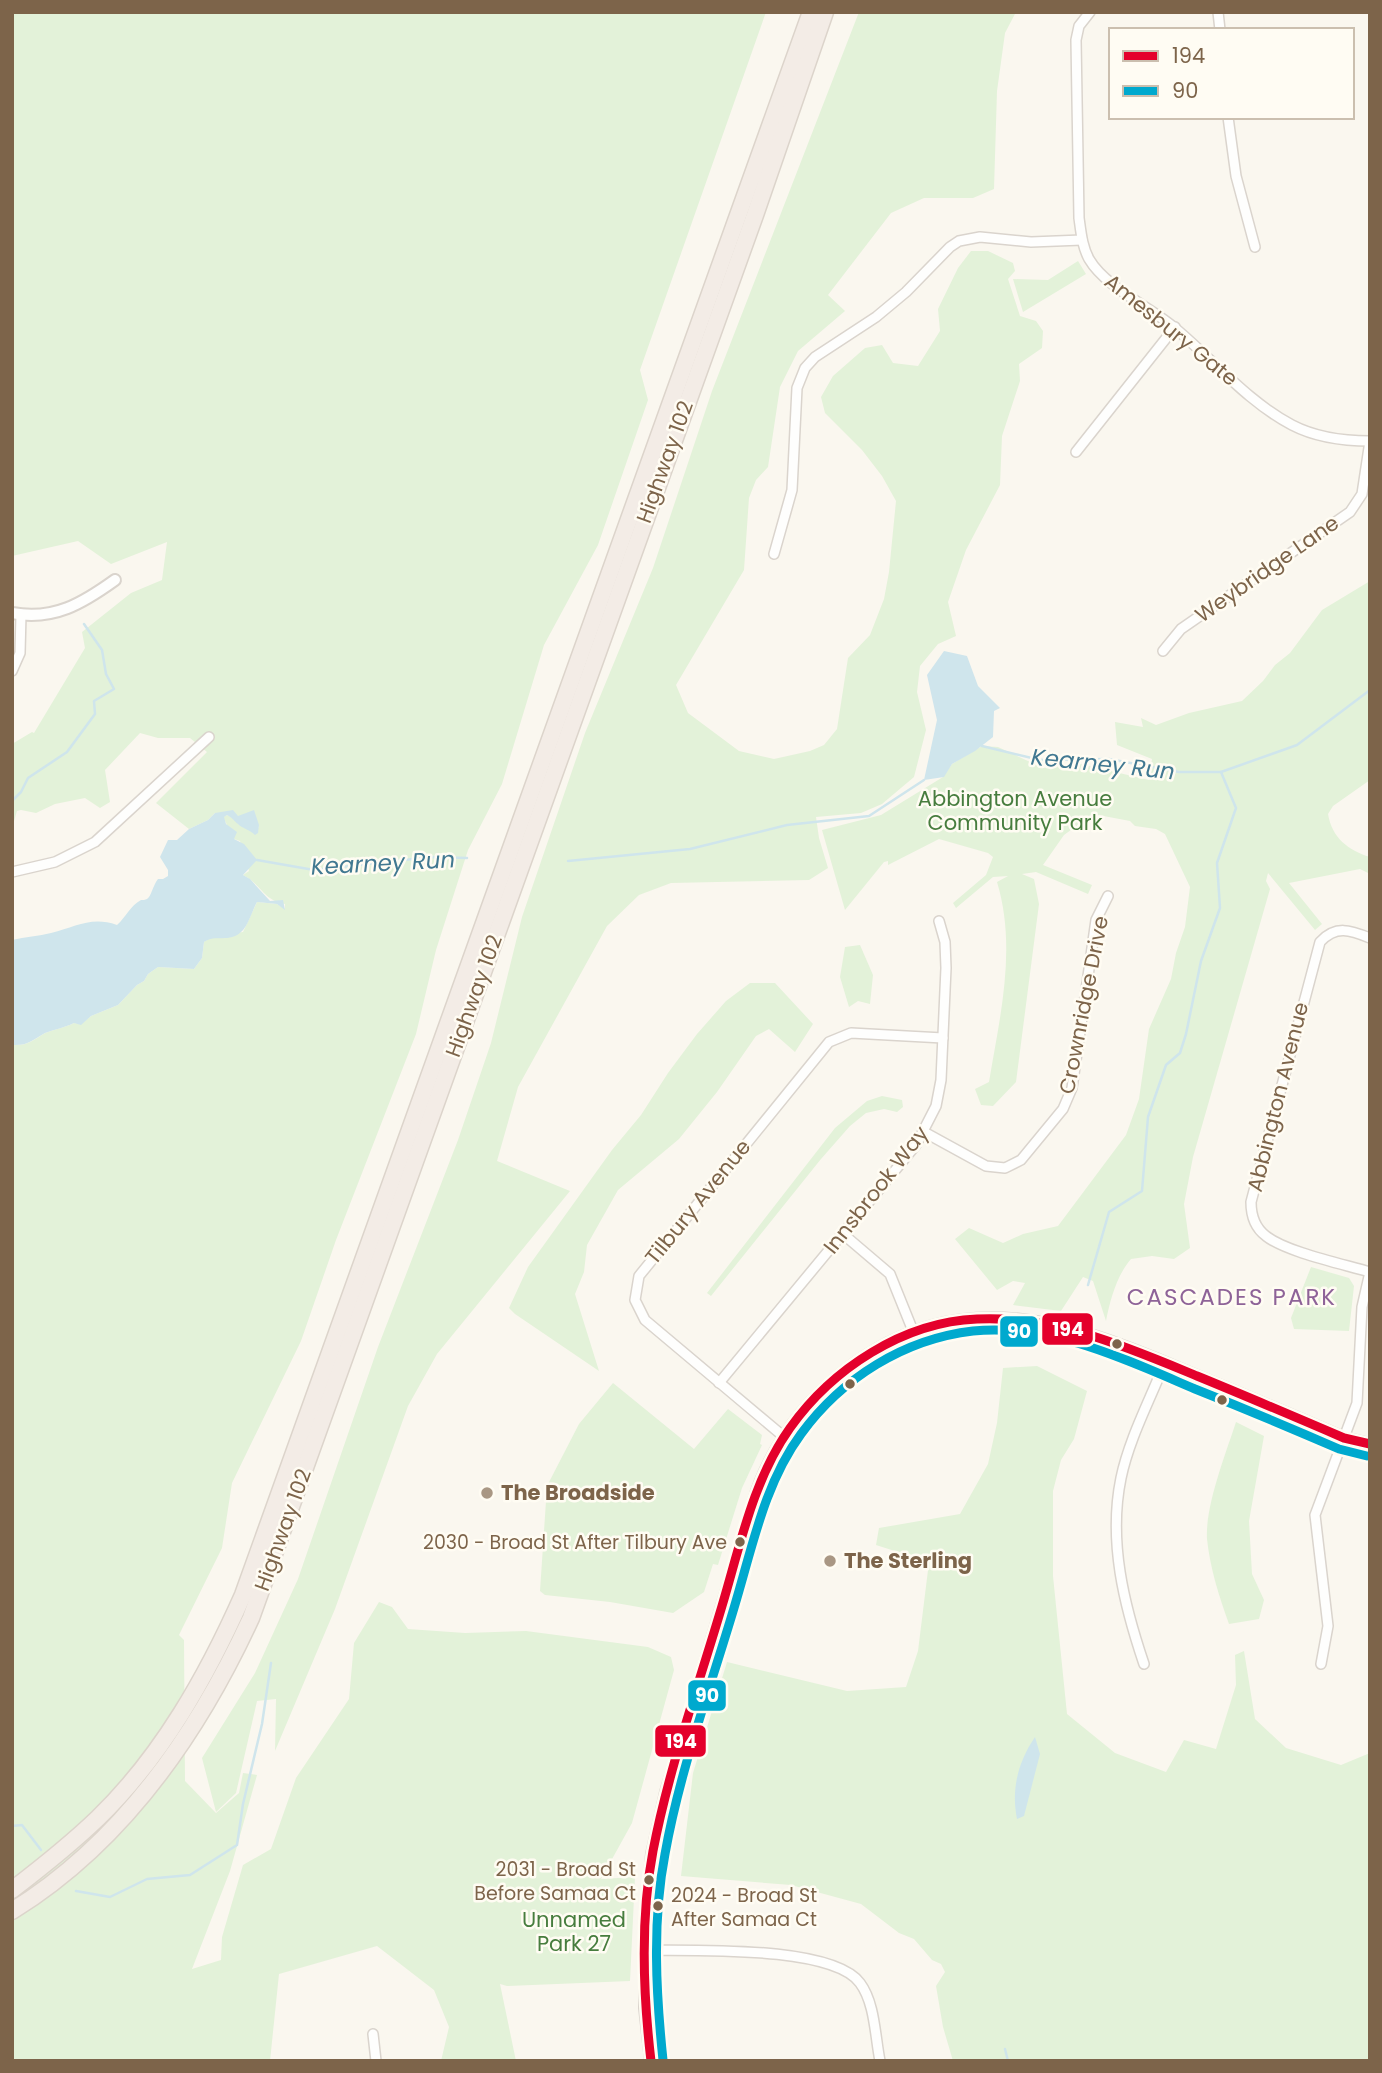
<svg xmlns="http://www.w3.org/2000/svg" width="1382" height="2073" viewBox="0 0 1382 2073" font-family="Poppins,sans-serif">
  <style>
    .green { fill: #e3f2d9 }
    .water { fill: #cfe5ec }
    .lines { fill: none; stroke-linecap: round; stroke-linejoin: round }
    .stream { stroke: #cfe5ec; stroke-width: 2.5 }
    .minor-casing { stroke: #dad4cd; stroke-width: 12 }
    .tertiary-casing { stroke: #dad4cd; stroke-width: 14 }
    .motorway-casing { stroke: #dcd4cb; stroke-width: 19 }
    .minor { stroke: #fefefd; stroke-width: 9 }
    .tertiary { stroke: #fefefd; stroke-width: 10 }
    .motorway { stroke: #f3ece6; stroke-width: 16 }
    .bus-1-casing { stroke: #fffcf3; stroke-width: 14 }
    .bus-2-casing { stroke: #fffcf3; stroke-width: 14 }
    .bus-1 { stroke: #e4002b; stroke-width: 9 }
    .bus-2 { stroke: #00a9ce; stroke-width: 9 }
    .bus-dot { fill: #7d644a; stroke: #fffcf3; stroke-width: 2.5 }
    .poi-dot { fill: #a99784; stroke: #fffcf3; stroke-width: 2.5 }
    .labels { text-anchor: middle; stroke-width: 5; stroke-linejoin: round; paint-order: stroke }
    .bus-label { font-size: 19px; fill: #7d644a; stroke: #fffcf3; text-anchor: end }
    .street-label { font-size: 21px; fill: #7d644a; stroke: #fffcf3 }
    .park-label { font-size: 21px; fill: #477d3e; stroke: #fffcf3 }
    .poi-label { font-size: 21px; font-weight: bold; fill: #7d644a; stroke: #fffcf3; text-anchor: start }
    .water-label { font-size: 23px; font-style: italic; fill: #417891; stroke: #fffcf3 }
    .neighbourhood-label { font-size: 23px; letter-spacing: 2px; fill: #8e6398; stroke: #fffcf3 }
    .line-badge { stroke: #fffcf3; stroke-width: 2.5 }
    .badge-label { font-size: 19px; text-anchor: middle; font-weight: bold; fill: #fff }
  </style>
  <rect width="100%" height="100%" fill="#faf7ef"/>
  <g class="green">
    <path d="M12,12H766L640,370L648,400L598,545L544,645L502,784L468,850L436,950L416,1034L336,1240L301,1341L232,1483L222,1548L179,1635L184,1640L185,1781L216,1813L239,1793L243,1773L257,1775L230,1871L192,1969L221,1960L222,1937L243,1865L271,1849L296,1778L349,1699L354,1643L379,1602L392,1607L408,1629L465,1633L526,1631L648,1647L671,1657L674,1670L632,1823L601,1879L635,1877L630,1981L507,1986L500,1984L516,2061H441L449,2027L434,1990L377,1946L279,1974L270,2061H12V1045C28,1046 33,1040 45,1033C55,1029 64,1028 74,1023L81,1024L91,1016L118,1005L137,985L144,981L148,974L158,967L194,969L202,958L204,942L212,936L243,932L257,902L277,904L285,909V904C263,900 261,884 243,875L249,871L240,841L234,839L223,817L227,815C241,821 238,828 258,829L259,825L238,816L215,813L208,820L189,829L156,803L207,752L190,738H158L140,733L105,770L110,802L100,808L85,798L55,804L36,813L21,810L17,811L12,828V744L32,732L34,733L85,648L82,632L131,593L162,580L167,542L111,564L78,541L12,556Z"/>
    <polygon points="859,12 1016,12 1005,33 997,91 994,189 973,198 924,198 891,213 828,295 845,311 798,351 780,387 768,467 756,480 749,498 744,570 676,685 688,713 739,751 774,759 810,751 824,745 837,729 848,658 870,635 884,599 889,572 896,501 882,476 862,450 825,413 821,397 833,376 865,348 882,345 893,363 918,366 940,331 938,309 958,268 971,251 988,251 1013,263 1015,271 1008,279 1020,316 1036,321 1043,331 1042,348 1019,364 1020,381 1002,436 1000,485 966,550 948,602 956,636 938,644 920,666 917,692 926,730 914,777 882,804 861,813 816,817 819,838 828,868 809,880 671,883 639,895 607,926 518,1087 497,1161 570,1191 437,1354 408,1406 335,1609 275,1751 276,1699 257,1701 236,1793 216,1812 202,1758 255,1673 298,1579 378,1347 458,1140 491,1043 522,917 585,733 653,568 712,391"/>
    <polygon points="1078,261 1086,274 1023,312 1013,279 1048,280"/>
    <path d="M1370,581V780L1333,806L1328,814C1332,838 1348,850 1370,857V874L1360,869L1289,883L1322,924L1315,930L1268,873L1266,881L1270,889L1193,1157L1184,1204L1190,1248L1174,1259L1152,1256L1131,1259C1117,1275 1110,1300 1106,1321L1093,1281L1083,1277L1061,1311L1013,1305L1025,1283L1013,1281L997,1290L955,1239L969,1228L1003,1243L1023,1234L1058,1226L1126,1135L1139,1099L1149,1029L1171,979L1176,953L1185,927L1190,887L1165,834L1156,829L1135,826L1130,821L1093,814L1064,835L1043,865L1092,885L1088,894L1036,872L1022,874L1034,879L1039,904L1016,1082L993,1106L981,1105L975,1089L989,1082C1000,1016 1017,948 997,882L1008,876L993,877L956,908L953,903L986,875L993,857L988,853L939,839L888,865V861L884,862L845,910L822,830L881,815L943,777L952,764L982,746L998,747L1043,768L1077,763L1149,780L1152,759L1117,745L1115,722L1143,727L1141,718L1156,725L1189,713L1242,701L1263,681L1275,665L1290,653L1322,610Z"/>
    <polygon points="860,945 873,975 870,1004 858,1001 849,1007 840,977 845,947"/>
    <polygon points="750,983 775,983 813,1024 795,1052 769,1029 756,1036 717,1092 679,1139 618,1190 587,1245 584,1272 575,1294 599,1371 515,1314 509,1308 528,1267 612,1150 641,1115 668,1073 697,1034 726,1001"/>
    <polygon points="882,1096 902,1100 903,1107 897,1112 884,1109 866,1113 850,1126 821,1159 711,1296 707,1293 835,1128 867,1101"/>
    <polygon points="1311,1267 1349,1278 1354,1286 1349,1331 1294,1329 1291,1318"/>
    <polygon points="1037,1366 1087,1391 1074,1439 1061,1460 1053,1491 1053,1576 1067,1714 1115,1753 1166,1772 1184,1740 1216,1749 1236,1685 1235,1655 1244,1651 1255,1719 1286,1748 1341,1765 1370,1753 1370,2061 953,2061 943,2027 936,1986 945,1972 941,1964 932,1960 914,1939 899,1933 861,1904 791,1885 681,1876 693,1773 727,1662 847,1691 906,1687 918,1651 929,1562 876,1545 879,1528 960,1514 988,1464 997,1423 1003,1368"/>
    <polygon points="613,1383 694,1449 728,1409 762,1435 760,1444 762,1445 742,1488 718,1565 713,1564 704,1592 673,1613 610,1602 545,1595 540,1591 547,1486 579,1424"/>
    <path d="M1236,1422L1264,1436L1249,1521L1252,1574L1264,1600L1259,1619L1229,1624C1219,1596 1210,1568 1207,1539C1205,1506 1226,1453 1236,1422Z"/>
  </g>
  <g class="water">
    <polygon points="944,651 967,656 978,686 1000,708 994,711 993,737 975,751 952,764 944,777 924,780 937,720 927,675"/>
    <path d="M233,810L238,816L254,810L259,825L258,833L255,835C249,829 243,829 238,824C234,821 233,818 227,815L224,817L226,824L237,832L234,839L244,844L257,860L243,875L250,879L270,901L283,900L285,910L277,904L257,902C252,911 248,926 241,932C230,943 215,934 204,942L202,958L194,969L158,967L148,974L144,981L137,985L118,1005L91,1016L81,1025L74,1023C64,1028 55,1029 45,1033C32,1040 28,1046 12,1045V940C25,937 39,936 51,933C76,927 91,916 117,925C126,917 130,906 141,900C143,900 145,900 147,899C151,897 153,885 158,879H163L168,876V870L160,857L168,840H177L189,829L208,820L215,813Z"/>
    <path d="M1035,1737L1040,1754L1024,1816L1017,1819C1011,1789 1018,1762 1035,1737Z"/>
  </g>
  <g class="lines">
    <g class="stream">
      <polyline points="982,746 1040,760 1109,759 1179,772 1221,772 1297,745 1370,690"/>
      <polyline points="12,801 21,792 28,778 67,752 95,714 94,701 114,689 106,674 102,650 84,624"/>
      <polyline points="257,860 314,870 431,857 467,858"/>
      <polyline points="568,861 690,849 787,825 869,816 924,780"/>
      <polyline points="1088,1285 1109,1212 1142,1191 1148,1117 1166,1065 1180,1053 1186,1034 1201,961 1220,908 1217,863 1236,808 1221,772"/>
      <polyline points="12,1826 22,1825 41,1850"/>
      <polyline points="76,1891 110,1897 147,1879 190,1875 237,1845 243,1804 262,1724 271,1663"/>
      <polyline points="1005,2049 1008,2061"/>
    </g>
    <g class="minor-casing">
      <g id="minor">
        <path d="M1090,12L1079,26L1076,40L1079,218C1081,232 1082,246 1089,259C1106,288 1151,307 1176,329C1214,361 1248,402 1292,425C1315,437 1343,441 1370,441"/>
        <polyline points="1218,12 1220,30"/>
        <polyline points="1228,117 1236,176 1255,247"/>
        <polyline points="1076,452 1175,327"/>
        <polyline points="774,554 792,490 797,388 805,368 815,357 876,317 906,292 950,247 959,241 980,237 1031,242 1082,240"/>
        <polyline points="1163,651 1181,629 1350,512 1362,494 1370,441"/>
        <polyline points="12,671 20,653 21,614"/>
        <polyline points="12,872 55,862 95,842 209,737"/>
        <path d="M1370,938C1350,930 1336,925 1320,942L1251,1202C1251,1215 1254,1227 1266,1236C1286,1252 1343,1264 1370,1272"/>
        <polyline points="924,1132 986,1166 1005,1168 1021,1160 1063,1109 1072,1088 1096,920 1108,896"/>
        <polyline points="843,1234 890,1274 913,1331"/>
        <polyline points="719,1383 916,1145 936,1106 941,1080 946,968 945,942 939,921"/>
        <polyline points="783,1436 645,1320 635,1300 639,1276 829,1042 851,1033 943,1038"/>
        <path d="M1144,1664C1124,1605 1108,1541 1121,1478C1129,1439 1150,1400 1165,1362"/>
        <polyline points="1321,1664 1328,1626 1315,1515 1357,1403 1362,1307 1370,1272"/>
        <path d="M646,1950C691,1951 832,1945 860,1983C875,2003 875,2036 880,2061"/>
        <polyline points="373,2034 376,2061"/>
      </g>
    </g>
    <g class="tertiary-casing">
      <g id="tertiary">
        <path d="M12,613C54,621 83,603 115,580"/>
        <path d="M651,2061L645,2008L646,1913L652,1854L666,1792L753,1503C770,1449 801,1405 846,1370C962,1281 1073,1323 1192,1374C1243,1395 1294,1416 1344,1438L1370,1444"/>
      </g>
    </g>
    <g class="motorway-casing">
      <g id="motorway">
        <path d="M12,1890C42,1867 71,1844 98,1818C162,1756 207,1676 243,1595L811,12"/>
        <path d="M12,1911C122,1843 198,1733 251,1618L755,215L825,12"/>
      </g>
    </g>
    <use href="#minor" class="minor"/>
    <use href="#tertiary" class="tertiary"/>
    <use href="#motorway" class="motorway"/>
    <g class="bus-1-casing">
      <path id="bus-1" d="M651,2061C643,1993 640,1919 653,1851C669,1768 698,1687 722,1606C740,1546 753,1480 790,1428C832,1369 903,1322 977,1319C1054,1315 1127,1347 1197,1376C1246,1396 1295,1417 1344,1438L1370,1444"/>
    </g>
    <g class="bus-2-casing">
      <path id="bus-2" d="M663,2060C656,1993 652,1921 665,1854C680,1770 710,1689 734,1608C752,1549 764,1484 801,1434C842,1378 904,1339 973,1331C1050,1323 1127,1360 1195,1389C1243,1408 1291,1428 1339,1449L1367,1456"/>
    </g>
    <use href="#bus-1" class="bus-1"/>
    <use href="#bus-2" class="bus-2"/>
  </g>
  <g class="bus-dot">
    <circle cx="1117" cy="1344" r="6"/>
    <circle cx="850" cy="1384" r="6"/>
    <circle cx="1222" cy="1400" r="6"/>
    <circle cx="740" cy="1542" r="6"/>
    <circle cx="649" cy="1880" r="6"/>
    <circle cx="658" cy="1906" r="6"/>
  </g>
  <g class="poi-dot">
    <circle cx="487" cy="1493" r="7"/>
    <circle cx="830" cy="1561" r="7"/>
  </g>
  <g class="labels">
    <g class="bus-label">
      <text x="727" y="1549">2030 - Broad St After Tilbury Ave</text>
      <text x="636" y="1876">2031 - Broad St<tspan x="636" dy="24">Before Samaa Ct</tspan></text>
      <text x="671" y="1902" text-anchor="start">2024 - Broad St<tspan x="671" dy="24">After Samaa Ct</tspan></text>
    </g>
    <g class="street-label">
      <text transform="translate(1171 330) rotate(39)" y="7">Amesbury Gate</text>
      <text transform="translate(665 462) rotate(-70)" y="7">Highway 102</text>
      <text transform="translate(1267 569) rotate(-35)" y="7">Weybridge Lane</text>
      <text transform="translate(474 996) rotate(-70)" y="7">Highway 102</text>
      <text transform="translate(1084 1005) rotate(-79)" y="7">Crownridge Drive</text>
      <text transform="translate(1278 1097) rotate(-76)" y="7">Abbington Avenue</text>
      <text transform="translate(876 1190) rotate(-52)" y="7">Innsbrook Way</text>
      <text transform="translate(698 1202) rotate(-51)" y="7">Tilbury Avenue</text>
      <text transform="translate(283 1530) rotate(-70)" y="7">Highway 102</text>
    </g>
    <g class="park-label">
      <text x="1015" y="806">Abbington Avenue<tspan x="1015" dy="24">Community Park</tspan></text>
      <text x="574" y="1927">Unnamed<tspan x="574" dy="24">Park 27</tspan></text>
    </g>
    <g class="poi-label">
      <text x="501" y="1500">The Broadside</text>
      <text x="844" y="1568">The Sterling</text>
    </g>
    <g class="water-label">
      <text transform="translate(1103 764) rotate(6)" y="8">Kearney Run</text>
      <text transform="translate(383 863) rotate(-3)" y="8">Kearney Run</text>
    </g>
    <g class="neighbourhood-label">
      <text x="1232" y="1305">CASCADES PARK</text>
    </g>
  </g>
  <g class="line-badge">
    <rect x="1041" y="1312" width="53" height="34" rx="7" fill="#e4002b"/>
    <rect x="999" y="1315" width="40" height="33" rx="7" fill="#00a9ce"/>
    <rect x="687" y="1679" width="40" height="33" rx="7" fill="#00a9ce"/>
    <rect x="654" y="1724" width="53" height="34" rx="7" fill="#e4002b"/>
  </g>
  <g class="badge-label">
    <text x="1068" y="1336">194</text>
    <text x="1019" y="1338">90</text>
    <text x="707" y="1702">90</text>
    <text x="681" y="1748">194</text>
  </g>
  <rect width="1382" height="2073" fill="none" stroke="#7d644a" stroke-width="28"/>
  <rect x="1109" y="28" width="245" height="91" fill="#fffcf3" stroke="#cbbfaf" stroke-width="2"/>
  <rect x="1123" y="51" width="35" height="10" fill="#e4002b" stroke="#cbbfaf" stroke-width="2"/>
  <text x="1172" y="63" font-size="21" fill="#7d644a">194</text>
  <rect x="1123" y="86" width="35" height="10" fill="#00a9ce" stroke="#cbbfaf" stroke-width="2"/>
  <text x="1172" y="98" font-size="21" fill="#7d644a">90</text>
</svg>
